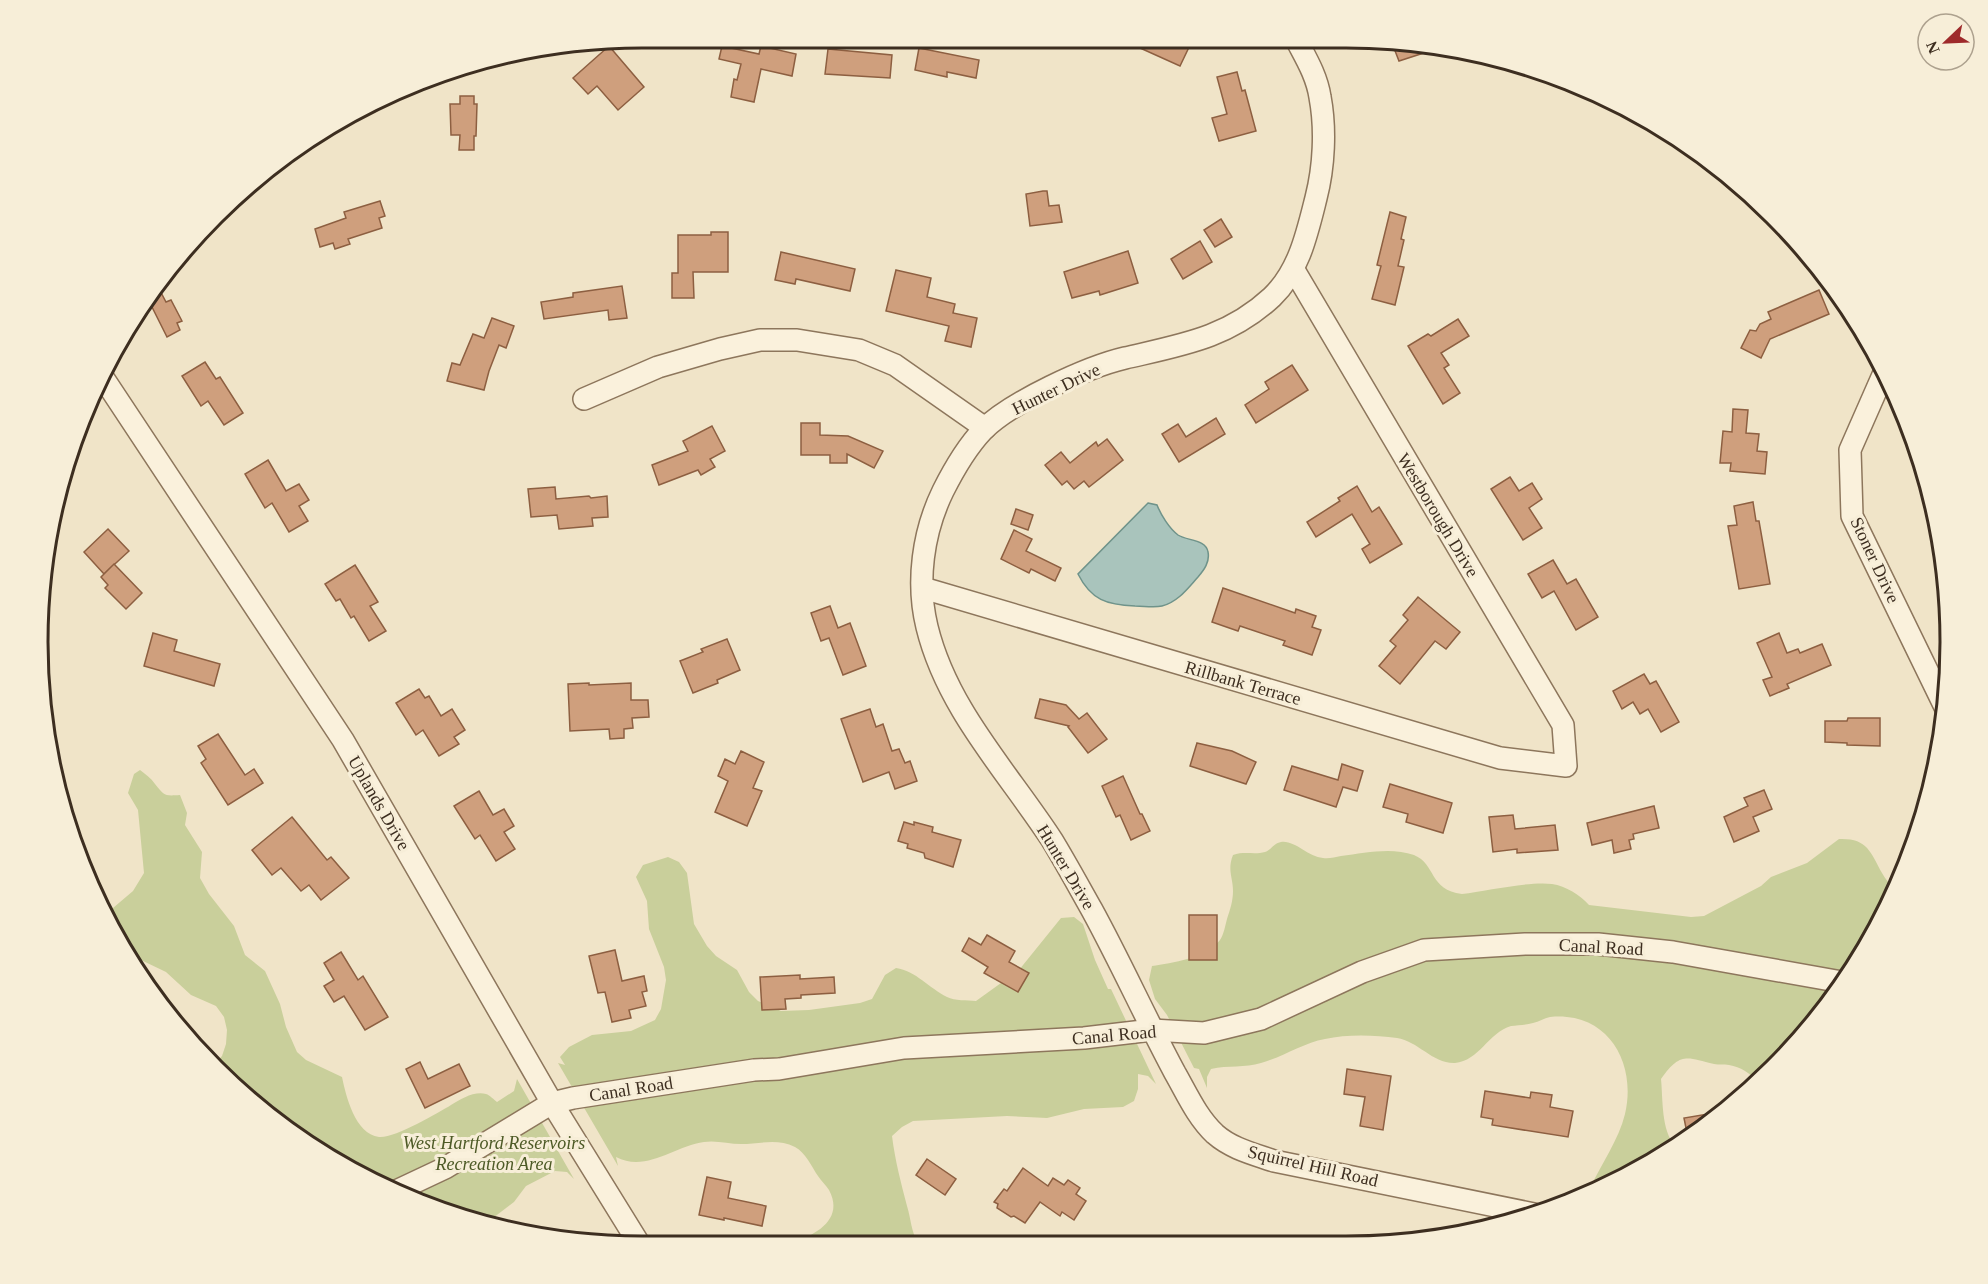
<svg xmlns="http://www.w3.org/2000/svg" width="1988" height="1284" viewBox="0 0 1988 1284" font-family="Georgia,serif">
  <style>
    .green { fill: #c9cf9b }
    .water { fill: #a9c4bc; stroke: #6f938a; stroke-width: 1.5 }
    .building { fill: #cf9f7d; stroke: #8d5f41; stroke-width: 1.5 }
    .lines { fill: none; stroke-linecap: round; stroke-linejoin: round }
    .minor-casing { stroke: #8d765c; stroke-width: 24 }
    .minor { stroke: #faf1dc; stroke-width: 21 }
    .labels { text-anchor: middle; stroke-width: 6; stroke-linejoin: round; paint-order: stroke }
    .street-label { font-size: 18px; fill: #3d2e20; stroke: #f7eed8 }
    .park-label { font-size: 18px; font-style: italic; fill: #4d5a26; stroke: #f7eed8 }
    .rim { fill: none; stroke: #3d2e20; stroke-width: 3 }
  </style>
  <rect width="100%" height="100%" fill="#f0e4c8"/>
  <g class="green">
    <path d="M140,770C145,774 151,778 155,784C165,796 164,796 180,795L187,813L185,825L202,852L200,878L209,894L234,926L245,955L265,971L280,1004L286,1027L297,1052L306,1060L342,1077C346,1096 355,1134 379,1137C393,1139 438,1113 451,1105C461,1099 474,1091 486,1094C490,1095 494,1100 497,1102L514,1091L517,1079L574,1179L567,1172L555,1171L526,1186L514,1202L489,1221L410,1200L339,1165L244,1097L213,1066L222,1056L226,1044L227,1030L224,1017L216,1006L191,995L166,972L141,960L127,956L119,945L110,923V914L113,908L133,891L144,873L138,810L128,793L134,774Z"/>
    <path d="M1839,839C1867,838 1870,851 1882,873C1885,879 1890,884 1895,889L1870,944L1801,1040L1758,1081C1749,1073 1741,1067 1729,1065C1724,1064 1719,1065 1714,1064C1686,1057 1680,1052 1661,1079C1663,1099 1661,1130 1675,1146L1614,1184L1589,1193L1590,1188C1601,1165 1619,1139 1625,1114C1637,1063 1608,1011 1550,1017C1544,1018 1539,1022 1533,1023C1526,1025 1518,1025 1511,1026C1488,1033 1479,1061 1455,1063C1433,1064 1418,1041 1397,1038C1375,1035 1347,1034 1325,1039C1303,1043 1283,1057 1261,1063C1245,1068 1228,1065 1211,1069L1207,1077V1088L1199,1069L1194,1068L1167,1015L1155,999L1149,980L1152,966C1172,963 1206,958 1220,940C1224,934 1225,926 1227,919C1230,910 1233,901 1233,891C1233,877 1227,870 1233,855C1244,851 1255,855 1265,852C1271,850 1274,843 1281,842C1295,840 1308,857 1323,858C1329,859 1335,857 1341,856C1365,853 1391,847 1414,855C1436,864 1429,890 1462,894C1486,891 1530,881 1552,884C1566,886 1580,895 1589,905L1691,917L1704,916L1761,886L1771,877L1807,863Z"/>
    <path d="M668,857L679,862L687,873L694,924L707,946L716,956L737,970L749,992L758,1001L781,1011L809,1010L860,1003L872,999L885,975L896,968C916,971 929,988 947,997C955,1001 967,1000 976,1001L1019,970L1061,918L1074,917L1083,924L1095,960L1108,989H1111L1156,1084L1148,1076L1138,1074V1089L1134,1101L1123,1107L1084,1109L1047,1118L1007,1116L913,1121L902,1127L892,1136C895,1160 901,1183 907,1206C911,1219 911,1231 918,1243L794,1242C818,1234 844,1218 829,1190C826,1185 821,1181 818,1176C811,1166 806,1153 795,1147C777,1138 760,1144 741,1144C729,1144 716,1140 704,1142C674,1146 646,1173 616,1157L618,1166L558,1063L565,1065L560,1057L569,1047L592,1035L631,1031L655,1020L661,1009L666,980L664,967L649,929L647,901L636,877L643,865Z"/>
  </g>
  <path class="water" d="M1148,503L1157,505C1161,515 1169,528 1178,535C1187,541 1206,539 1208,552C1210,562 1204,570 1198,577C1188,588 1178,602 1162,606C1154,608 1144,606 1135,606C1107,605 1091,600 1078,574Z"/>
  <g class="building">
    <polygon points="1129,43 1191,43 1180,66"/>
    <polygon points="1392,43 1425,43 1442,47 1399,61"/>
    <polygon points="609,46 644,87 618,110 597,86 588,94 573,78"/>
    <polygon points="722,46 759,54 761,46 796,54 792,76 761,69 754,102 731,97 734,79 737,80 741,64 719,59"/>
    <polygon points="919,48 979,60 976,78 947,72 947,77 915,70"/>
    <polygon points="828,49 892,55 890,78 825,74"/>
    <polygon points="1237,72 1242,91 1245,90 1256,131 1219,141 1212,118 1227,114 1217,77"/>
    <polygon points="460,96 474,96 474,104 477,104 476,136 474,136 474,150 459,150 460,135 451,135 450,104 460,104"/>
    <polygon points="1043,191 1047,191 1049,206 1059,205 1062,222 1030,226 1026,194"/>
    <polygon points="380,201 385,216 379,218 382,228 348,239 350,244 335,249 333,243 320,247 315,229 346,218 344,212"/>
    <polygon points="1390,212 1406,217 1401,239 1404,240 1398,266 1404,267 1395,305 1372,299 1381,266 1377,265"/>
    <polygon points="1221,219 1232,237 1215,247 1204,230"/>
    <polygon points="711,232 728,232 728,272 693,272 694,298 672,298 672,273 678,273 678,235 711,235"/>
    <polygon points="1200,241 1212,262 1183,279 1171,259"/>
    <polygon points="1128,251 1138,283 1100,295 1099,291 1072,298 1064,272"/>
    <polygon points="781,252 855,269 850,291 796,279 795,284 775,280"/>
    <polygon points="896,270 931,278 927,297 955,304 953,313 977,318 971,347 945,341 949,326 886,311"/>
    <polygon points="156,283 166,302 171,300 182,321 177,323 180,330 167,337 147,297"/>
    <polygon points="622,286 627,318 609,320 608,310 544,319 541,302 573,297 573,293"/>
    <polygon points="1819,290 1829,314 1770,339 1761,358 1741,348 1750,330 1756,331 1760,324 1771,319 1768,312"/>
    <polygon points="492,318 514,326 506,348 499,345 489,371 484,390 447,381 452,363 460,365 473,334 484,338"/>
    <polygon points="1458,319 1469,336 1441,353 1449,365 1444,368 1460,393 1443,404 1408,346 1428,334 1431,336"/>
    <polygon points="205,362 216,379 220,377 243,413 224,425 208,401 201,406 182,376"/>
    <polygon points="1292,365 1308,390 1256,423 1245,405 1269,389 1265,382"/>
    <polygon points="1733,409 1748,410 1746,433 1759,434 1757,451 1767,452 1765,474 1730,471 1731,463 1720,463 1723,431 1732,432"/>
    <polygon points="1216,418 1225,434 1179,462 1162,434 1178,424 1186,437"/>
    <polygon points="801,423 820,423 820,435 848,436 883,451 874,468 847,454 847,463 830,463 830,455 801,455"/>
    <polygon points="712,426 725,451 710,459 715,467 701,475 698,470 659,485 652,465 688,451 683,441"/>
    <polygon points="1107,439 1123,460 1089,487 1084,481 1074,489 1067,481 1062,485 1045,465 1061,452 1070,463 1096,442 1098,446"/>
    <polygon points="268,460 286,491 299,484 309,500 299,506 308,521 289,532 272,503 265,508 245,474"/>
    <polygon points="1510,477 1519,491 1532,483 1542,499 1529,508 1542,528 1523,540 1491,489"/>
    <polygon points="1357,486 1372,512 1379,507 1402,544 1370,563 1362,549 1370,544 1352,514 1316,537 1307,522 1340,501 1338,498"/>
    <polygon points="555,487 556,499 589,496 591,498 607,496 608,517 592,518 593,526 559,529 557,515 531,517 528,489"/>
    <polygon points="1753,502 1756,521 1759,521 1770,584 1739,589 1728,526 1737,525 1734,506"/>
    <polygon points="1016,509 1033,515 1028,530 1011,524"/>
    <polygon points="108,529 129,551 104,574 84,552"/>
    <polygon points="1014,530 1032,539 1026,551 1061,568 1055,581 1031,569 1029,573 1001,559"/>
    <polygon points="1553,560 1567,584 1576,579 1598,617 1576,630 1554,591 1542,598 1528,574"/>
    <polygon points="114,564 142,593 126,609 105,588 108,585 101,577"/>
    <polygon points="355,565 378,602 370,606 386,631 369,641 354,616 351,618 340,599 336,601 325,584"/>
    <polygon points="1223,588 1295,613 1296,609 1316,616 1312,627 1321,630 1312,655 1283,645 1285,641 1240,626 1238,631 1212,622"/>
    <polygon points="1418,597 1460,632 1446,649 1435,641 1400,684 1379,666 1396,646 1390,641 1408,620 1403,615"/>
    <polygon points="830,606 838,628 850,623 866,666 843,675 829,638 821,641 811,613"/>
    <polygon points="153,633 177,640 174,651 220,664 214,686 144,666"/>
    <polygon points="1779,633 1787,653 1798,649 1800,653 1822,644 1831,665 1787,684 1789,688 1770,696 1763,680 1772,677 1757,643"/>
    <polygon points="727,639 740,670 717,680 718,683 693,693 680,661 703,652 701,649"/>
    <polygon points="1644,674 1650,684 1656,681 1679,722 1661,732 1648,709 1640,714 1633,702 1622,709 1613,691"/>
    <polygon points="589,683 589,685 631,683 631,700 648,700 649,717 632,718 633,728 624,729 624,738 610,739 609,729 570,731 568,684"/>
    <polygon points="419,689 425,698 429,696 441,716 452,709 465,730 454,737 459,744 439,756 423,730 416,735 396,703"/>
    <polygon points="1040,699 1066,705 1079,719 1087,713 1107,739 1088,753 1068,727 1069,726 1035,718"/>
    <polygon points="870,709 876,727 883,724 892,751 899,749 905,763 910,761 917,781 895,789 889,772 863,782 841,719"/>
    <polygon points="1848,718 1880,718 1880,746 1847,745 1847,743 1825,742 1825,721 1847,721"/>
    <polygon points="218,734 245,775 254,769 263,783 228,805 201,763 206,759 198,746"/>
    <polygon points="1197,743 1232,751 1256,762 1246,784 1190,766"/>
    <polygon points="741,751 764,762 753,788 762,791 747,826 715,812 728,781 718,776 725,759 735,764"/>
    <polygon points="1342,764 1363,771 1357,791 1343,787 1336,807 1284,790 1292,766 1338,780"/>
    <polygon points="1123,776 1140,814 1142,814 1150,831 1131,840 1120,815 1116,817 1102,786"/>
    <polygon points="1390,784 1452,803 1443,833 1406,822 1408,814 1383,807"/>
    <polygon points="1764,790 1772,809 1753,817 1759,831 1734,842 1724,817 1748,806 1744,798"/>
    <polygon points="479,791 493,815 504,809 514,826 504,832 515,849 496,861 480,835 475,839 454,806"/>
    <polygon points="1654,806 1659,828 1633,834 1634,839 1629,840 1631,849 1614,853 1612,840 1592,845 1587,823"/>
    <polygon points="1513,815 1515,829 1555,825 1558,850 1517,853 1517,849 1493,852 1489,817"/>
    <polygon points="292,817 327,860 331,857 349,878 321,900 309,885 301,891 281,868 272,875 252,850"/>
    <polygon points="904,822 914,825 914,822 933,827 932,832 961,840 953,867 925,858 924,853 907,848 908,844 898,841"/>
    <rect x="1189" y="915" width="28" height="45"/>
    <polygon points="987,935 1015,951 1009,962 1029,973 1018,992 984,973 988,967 962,951 969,938 981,945"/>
    <polygon points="615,950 622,981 644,976 647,991 642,992 646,1006 629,1010 631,1018 612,1022 605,992 598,993 589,956"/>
    <polygon points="341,952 358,980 363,976 388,1017 365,1030 344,996 334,1002 324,986 334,980 324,963"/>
    <polygon points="800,975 800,979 834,977 835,993 801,995 801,998 785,999 786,1009 762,1010 760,977"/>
    <polygon points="420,1062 428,1079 459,1064 470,1086 425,1108 406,1069"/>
    <polygon points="1347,1069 1391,1076 1383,1130 1360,1126 1365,1097 1344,1094"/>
    <polygon points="1485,1091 1530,1098 1531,1092 1552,1095 1550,1107 1573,1111 1568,1137 1492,1125 1493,1119 1481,1117"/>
    <polygon points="1726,1111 1714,1121 1688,1138 1684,1118"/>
    <polygon points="927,1159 956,1179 945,1195 916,1175"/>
    <polygon points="1023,1168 1048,1186 1053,1178 1064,1185 1068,1180 1080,1188 1076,1194 1086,1201 1074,1220 1062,1212 1060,1216 1040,1202 1025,1223 1014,1216 1011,1217 997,1208 998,1204 994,1202 1004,1189 1007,1191"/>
    <polygon points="707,1177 731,1182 728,1198 766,1206 762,1226 724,1218 724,1220 699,1215"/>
  </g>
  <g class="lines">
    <g class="minor-casing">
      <g id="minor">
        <path d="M1298,43C1307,60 1317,77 1320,97C1326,129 1324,167 1316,198C1307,234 1299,271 1272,297C1228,338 1181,345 1125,358C1087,367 1011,402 983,430C966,448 954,469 943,491C923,532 916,582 927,627C947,709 1007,771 1052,840C1066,863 1079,887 1092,910C1121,963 1146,1019 1175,1073C1187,1094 1197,1117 1215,1134C1232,1149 1254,1154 1274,1161L1534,1214"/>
        <polyline points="1887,372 1883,375 1850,450 1852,516 1946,709"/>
        <polyline points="102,376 343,740 552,1103 638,1242"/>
        <polyline points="584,399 658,367 720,349 760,340 797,340 859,350 895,365 985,428"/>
        <polyline points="923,588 1500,758 1566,766 1563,725 1294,270"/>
        <polyline points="394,1192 445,1168 552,1103 573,1098 754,1070 779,1069 904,1048 1084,1038 1152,1030 1204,1033 1261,1019 1362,972 1424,950 1525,944 1598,944 1673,952 1842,982"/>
      </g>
    </g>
    <use href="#minor" class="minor"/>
  </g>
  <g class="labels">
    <g class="street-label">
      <text transform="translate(1056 389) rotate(-26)" y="6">Hunter Drive</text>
      <text transform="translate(1438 515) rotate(59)" y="6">Westborough Drive</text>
      <text transform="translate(1875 560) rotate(65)" y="6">Stoner Drive</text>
      <text transform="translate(1243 683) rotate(16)" y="6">Rillbank Terrace</text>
      <text transform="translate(379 803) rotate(60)" y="6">Uplands Drive</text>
      <text transform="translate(1066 867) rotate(59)" y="6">Hunter Drive</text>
      <text transform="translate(1601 947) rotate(3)" y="6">Canal Road</text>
      <text transform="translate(1114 1035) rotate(-5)" y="6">Canal Road</text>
      <text transform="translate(631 1089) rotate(-9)" y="6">Canal Road</text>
      <text transform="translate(1313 1166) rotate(13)" y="6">Squirrel Hill Road</text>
    </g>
    <g class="park-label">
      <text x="494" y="1149">West Hartford Reservoirs<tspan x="494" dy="21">Recreation Area</tspan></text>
    </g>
  </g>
  <path d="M0 0H1988V1284H0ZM642 48H1346A594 594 0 0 1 1940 642V642A594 594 0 0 1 1346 1236H642A594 594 0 0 1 48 642V642A594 594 0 0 1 642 48Z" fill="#f7eed8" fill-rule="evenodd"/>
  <path class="rim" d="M642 48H1346A594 594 0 0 1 1940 642V642A594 594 0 0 1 1346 1236H642A594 594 0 0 1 48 642V642A594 594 0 0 1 642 48Z"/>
  <g transform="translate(1946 42) rotate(247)"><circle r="28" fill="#f7eed8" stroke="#ada18e" stroke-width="1.5"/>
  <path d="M0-4.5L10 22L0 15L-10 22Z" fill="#9e2a2b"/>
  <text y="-9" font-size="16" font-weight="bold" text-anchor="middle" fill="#3d2e20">N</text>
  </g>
</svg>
